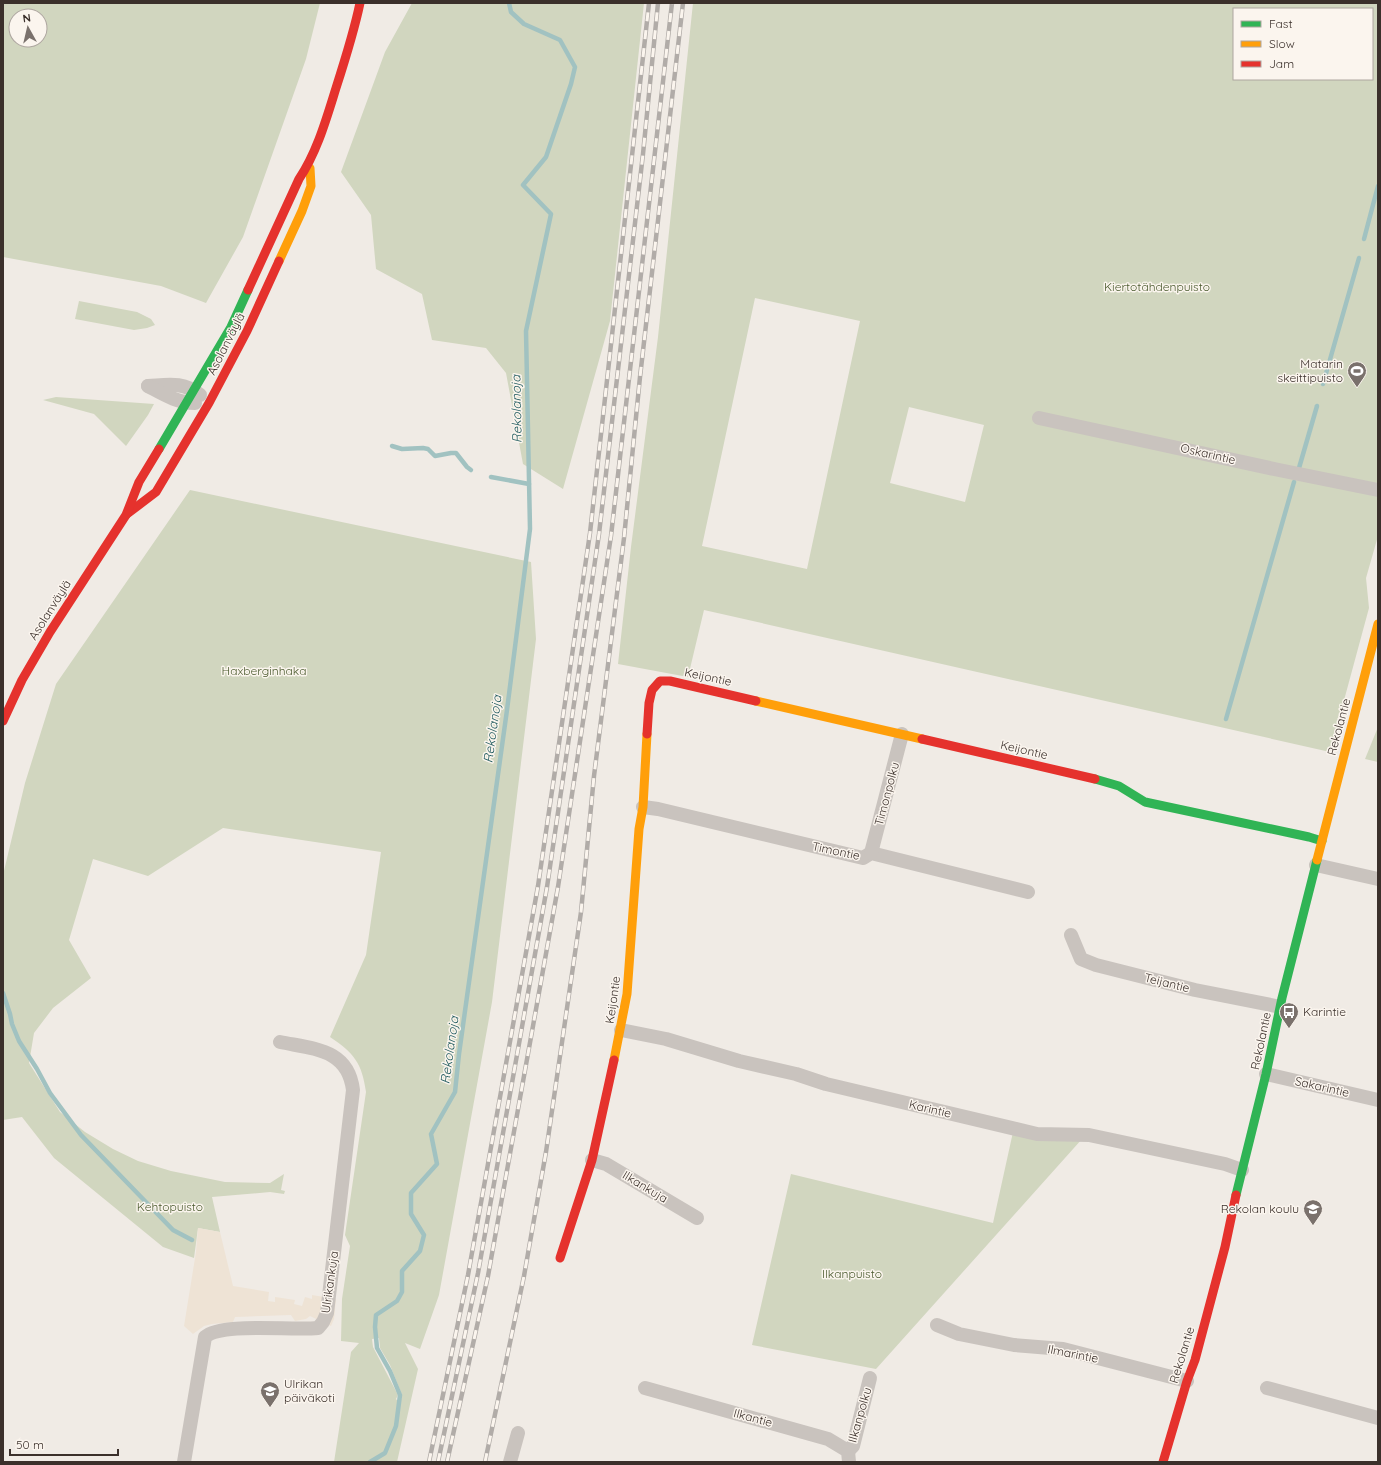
<svg xmlns="http://www.w3.org/2000/svg" width="1381" height="1465" viewBox="0 0 1381 1465" font-family="Quicksand,sans-serif">
  <style>
    .green { fill: #d1d6bf; fill-rule: evenodd }
    .plaza { fill: #eee3d5 }
    .lines { fill: none; stroke-linecap: round; stroke-linejoin: round }
    .stream { stroke: #a1c2c1; stroke-width: 4.5 }
    .street { stroke: #c9c3be; stroke-width: 14 }
    .fast { stroke: #30b455; stroke-width: 9 }
    .slow { stroke: #ff9f0a; stroke-width: 9 }
    .jam { stroke: #e5322d; stroke-width: 9 }
    .rail-casing { stroke: #b1aca8; stroke-width: 4.5 }
    .rail { stroke: #fbf5ee; stroke-width: 3; stroke-dasharray: 9; stroke-linecap: butt }
    .labels { text-anchor: middle; stroke-width: 3; stroke-linejoin: round; paint-order: stroke }
    .park-label { font-size: 12px; fill: #4a5a2e; stroke: #fbf5ee }
    .street-label { font-size: 12px; fill: #3b302b; stroke: #fbf5ee }
    .poi-label { font-size: 12px; fill: #3b302b; stroke: #fbf5ee; text-anchor: end }
    .water-label { font-size: 13px; font-style: italic; fill: #1f5a5e; stroke: #fbf5ee }
  </style>
  <rect width="100%" height="100%" fill="#f0ebe5"/>
  <g class="green">
    <path d="M3,3H320L306,59L243,237L206,303L161,286L3,257ZM16,16H40V40H16Z"/>
    <polygon points="412,3 644,3 610,321 563,489 523,464 506,373 486,348 432,340 422,294 376,269 371,215 341,172 385,52"/>
    <path d="M693,3H1378V536L1366,578L1369,608L1330,752L704,610L688,677L618,664L631,547L658,337ZM1234,9H1372V79H1234ZM755,298L860,321L807,569L702,546ZM909,407L984,425L965,502L890,483Z"/>
    <polygon points="79,301 137,312 151,319 155,325 147,328 134,330 75,319"/>
    <polygon points="56,397 154,404 148,415 126,446 94,414 43,400"/>
    <path d="M190,490L531,562L536,639L492,1002L439,1295L420,1349L405,1343L418,1369L397,1462H334L351,1352L359,1343L341,1341L342,1299L350,1246L345,1235L366,1092C362,1063 354,1053 330,1037L366,955L381,852L223,828L148,876L93,859L69,940L91,978L53,1008L34,1033L29,1063L60,1112L85,1132L113,1149L138,1161L171,1171L225,1182L270,1183L284,1174L281,1190L285,1191L284,1194L270,1192L212,1197L220,1232L198,1228L194,1258L163,1247L54,1158L22,1117L3,1120V875L25,783L56,684ZM379,1338L380,1348L390,1365L402,1395L400,1404L396,1399L398,1395L373,1347L372,1339Z"/>
    <polygon points="1378,727 1378,762 1365,759"/>
    <polygon points="1013,1132 1082,1139 876,1369 752,1345 791,1174 993,1223"/>
  </g>
  <polygon class="plaza" points="198,1228 220,1232 233,1286 269,1292 268,1301 275,1302 275,1297 295,1300 294,1304 302,1306 305,1297 312,1299 312,1295 336,1299 334,1319 331,1326 310,1316 306,1319 295,1321 291,1315 235,1317 233,1322 212,1324 204,1326 193,1334 184,1326 196,1252"/>
  <g class="lines">
    <g class="stream">
      <polyline points="1364,239 1378,186"/>
      <polyline points="1323,384 1359,258"/>
      <polyline points="392,446 402,449 423,448 428,449 435,456 451,453 456,453 467,467 471,470"/>
      <polyline points="1299,468 1317,406"/>
      <polyline points="491,477 529,484"/>
      <polyline points="1226,719 1294,482"/>
      <polyline points="3,993 10,1014 12,1024 19,1041 37,1069 50,1093 81,1135 173,1230 192,1240"/>
      <polyline points="370,1462 385,1453 396,1426 400,1395 390,1371 377,1348 375,1327 376,1315 397,1301 402,1292 402,1271 420,1251 424,1235 411,1214 411,1193 437,1164 431,1134 455,1092 459,1054 507,710 530,529 526,331 551,214 523,185 546,157 571,84 575,67 560,40 524,24 511,12 509,3"/>
    </g>
    <g class="street">
      <path d="M148,386C167,385 183,381 200,395"/>
      <path d="M148,386C163,394 177,403 195,403"/>
      <polyline points="1039,418 1279,470 1378,490"/>
      <polyline points="643,807 658,809 863,858 871,853 1028,892"/>
      <polyline points="871,853 902,734"/>
      <polyline points="1316,865 1378,879"/>
      <polyline points="1071,935 1081,959 1096,965 1195,990 1281,1007"/>
      <polyline points="621,1030 666,1039 739,1061 796,1074 826,1084 1037,1134 1089,1135 1225,1164 1242,1170"/>
      <polyline points="1266,1074 1378,1100"/>
      <polyline points="592,1160 606,1164 697,1218"/>
      <polyline points="937,1325 959,1334 1014,1345 1063,1349 1187,1381"/>
      <polyline points="645,1388 828,1439 848,1451 849,1462"/>
      <polyline points="1267,1388 1378,1418"/>
      <polyline points="848,1451 853,1446 870,1378"/>
      <path d="M184,1462L205,1337C222,1322 292,1331 318,1328L323,1322L327,1313L353,1090C348,1049 314,1049 280,1042"/>
      <polyline points="510,1462 518,1433"/>
    </g>
    <g class="fast">
      <polyline points="159,449 231,327 248,290"/>
      <polyline points="1095,779 1119,786 1145,802 1309,837 1322,841"/>
      <polyline points="1236,1195 1266,1074 1282,998 1317,860"/>
    </g>
    <g class="slow">
      <polyline points="279,261 302,211 311,186 310,168"/>
      <polyline points="756,701 922,739"/>
      <polyline points="1317,860 1378,624"/>
      <polyline points="614,1060 627,994 639,829 643,807 647,734"/>
    </g>
    <g class="jam">
      <path d="M248,290L299,179C317,152 326,120 336,88C345,60 354,32 360,3"/>
      <polyline points="127,514 156,492 209,403 247,331 279,261"/>
      <polyline points="3,721 22,680 50,632 126,515 139,482 159,449"/>
      <polyline points="647,734 649,703 652,690 660,681 670,681 756,701"/>
      <polyline points="922,739 1095,779"/>
      <polyline points="560,1258 592,1160 614,1060"/>
      <polyline points="1163,1462 1187,1381 1195,1360 1225,1247 1236,1195"/>
    </g>
    <g class="rail-casing">
      <g id="rail">
        <polyline points="429,1462 468,1275 538,886 590,533 649,3"/>
        <polyline points="438,1462 478,1273 547,887 599,534 643,154 658,3"/>
        <polyline points="447,1462 488,1276 558,887 611,536 672,3"/>
        <polyline points="485,1462 524,1276 546,1152 581,912 594,776 624,538 640,377 683,3"/>
      </g>
    </g>
    <use href="#rail" class="rail"/>
  </g>
  <defs>
    <g id="stadium-pin" transform="scale(1)"><path d="M0 17L-7.5 6A9.5 9.5 0 1 1 7.5 6Z" fill="#7a716c" stroke="#fbf5ee"/><path d="M0-5a6.5 5 0 1 0 0 10a6.5 5 0 1 0 0-10ZM-3.5-1.8h7v3.6h-7Z" fill="#fff"/></g>
    <g id="bus-pin" transform="scale(1)"><path d="M0 17L-7.5 6A9.5 9.5 0 1 1 7.5 6Z" fill="#7a716c" stroke="#fbf5ee"/><path d="M-5-6H5V4H4V6H2V4H-2V6H-4V4H-5ZM-3.5-4V0h7V-4ZM-3.5 1.2v1.5H-2V1.2ZM2 1.2v1.5H3.5V1.2Z" fill="#fff"/></g>
    <g id="school-pin" transform="scale(1)"><path d="M0 17L-7.5 6A9.5 9.5 0 1 1 7.5 6Z" fill="#7a716c" stroke="#fbf5ee"/><path d="M0-5L7-2L0 1L-7-2ZM-4 1L0 2.5L4 1V4Q0 6-4 4Z" fill="#fff"/></g>
  </defs>
  <g fill-rule="evenodd">
    <use href="#stadium-pin" x="1357" y="371"/>
    <use href="#bus-pin" x="1289" y="1012"/>
    <use href="#school-pin" x="1313" y="1209"/>
    <use href="#school-pin" x="270" y="1391"/>
  </g>
  <g class="labels">
    <g class="park-label">
      <text x="1157" y="291">Kiertotähdenpuisto</text>
      <text x="264" y="675">Haxberginhaka</text>
      <text x="170" y="1211">Kehtopuisto</text>
      <text x="852" y="1278">Ilkanpuisto</text>
    </g>
    <g class="street-label">
      <text transform="translate(226 344) rotate(-63)" y="4">Asolanväylä</text>
      <text transform="translate(1208 454) rotate(13)" y="4">Oskarintie</text>
      <text transform="translate(50 610) rotate(-58)" y="4">Asolanväylä</text>
      <text transform="translate(708 677) rotate(12)" y="4">Keijontie</text>
      <text transform="translate(1339 727) rotate(-75)" y="4">Rekolantie</text>
      <text transform="translate(1024 750) rotate(13)" y="4">Keijontie</text>
      <text transform="translate(887 794) rotate(-75)" y="4">Timonpolku</text>
      <text transform="translate(836 851) rotate(12)" y="4">Timontie</text>
      <text transform="translate(1167 983) rotate(14)" y="4">Teijantie</text>
      <text transform="translate(613 1000) rotate(-82)" y="4">Keijontie</text>
      <text transform="translate(1261 1041) rotate(-78)" y="4">Rekolantie</text>
      <text transform="translate(1322 1087) rotate(13)" y="4">Sakarintie</text>
      <text transform="translate(930 1109) rotate(13)" y="4">Karintie</text>
      <text transform="translate(645 1187) rotate(31)" y="4">Ilkankuja</text>
      <text transform="translate(330 1282) rotate(-82)" y="4">Ulrikankuja</text>
      <text transform="translate(1073 1354) rotate(11)" y="4">Ilmarintie</text>
      <text transform="translate(1182 1355) rotate(-73)" y="4">Rekolantie</text>
      <text transform="translate(860 1415) rotate(-74)" y="4">Ilkanpolku</text>
      <text transform="translate(753 1418) rotate(15)" y="4">Ilkantie</text>
    </g>
    <g class="poi-label">
      <text x="1343" y="368">Matarin<tspan x="1343" dy="14">skeittipuisto</tspan></text>
      <text x="1303" y="1016" text-anchor="start">Karintie</text>
      <text x="1299" y="1213">Rekolan koulu</text>
      <text x="284" y="1388" text-anchor="start">Ulrikan<tspan x="284" dy="14">päiväkoti</tspan></text>
    </g>
    <g class="water-label">
      <text transform="translate(516 409) rotate(-91)" y="5">Rekolanoja</text>
      <text transform="translate(492 729) rotate(-82)" y="5">Rekolanoja</text>
      <text transform="translate(449 1050) rotate(-82)" y="5">Rekolanoja</text>
    </g>
  </g>
  <rect width="1381" height="1465" fill="none" stroke="#3b302b" stroke-width="8"/>
  <rect x="1233" y="8" width="140" height="72" fill="#fbf5ee" stroke="#aea6a0"/>
  <rect x="1241" y="21" width="20" height="6" fill="#30b455" stroke="#aea6a0"/>
  <text x="1269" y="28" font-size="12" fill="#3b302b">Fast</text>
  <rect x="1241" y="41" width="20" height="6" fill="#ff9f0a" stroke="#aea6a0"/>
  <text x="1269" y="48" font-size="12" fill="#3b302b">Slow</text>
  <rect x="1241" y="61" width="20" height="6" fill="#e5322d" stroke="#aea6a0"/>
  <text x="1269" y="68" font-size="12" fill="#3b302b">Jam</text>
  <g transform="translate(28 28) rotate(352)"><circle r="19" fill="#fbf5ee" stroke="#aea6a0"/>
  <path d="M0-3L7 15L0 10L-7 15Z" fill="#7a716c"/>
  <text y="-6" font-size="11" font-weight="bold" text-anchor="middle" fill="#3b302b">N</text>
  </g>
  <path d="M10 1449v6h108v-6" fill="none" stroke="#3b302b" stroke-width="2"/>
  <text x="16" y="1449" font-size="12" fill="#3b302b" stroke="#fbf5ee" stroke-width="3" paint-order="stroke">50 m</text>
</svg>
